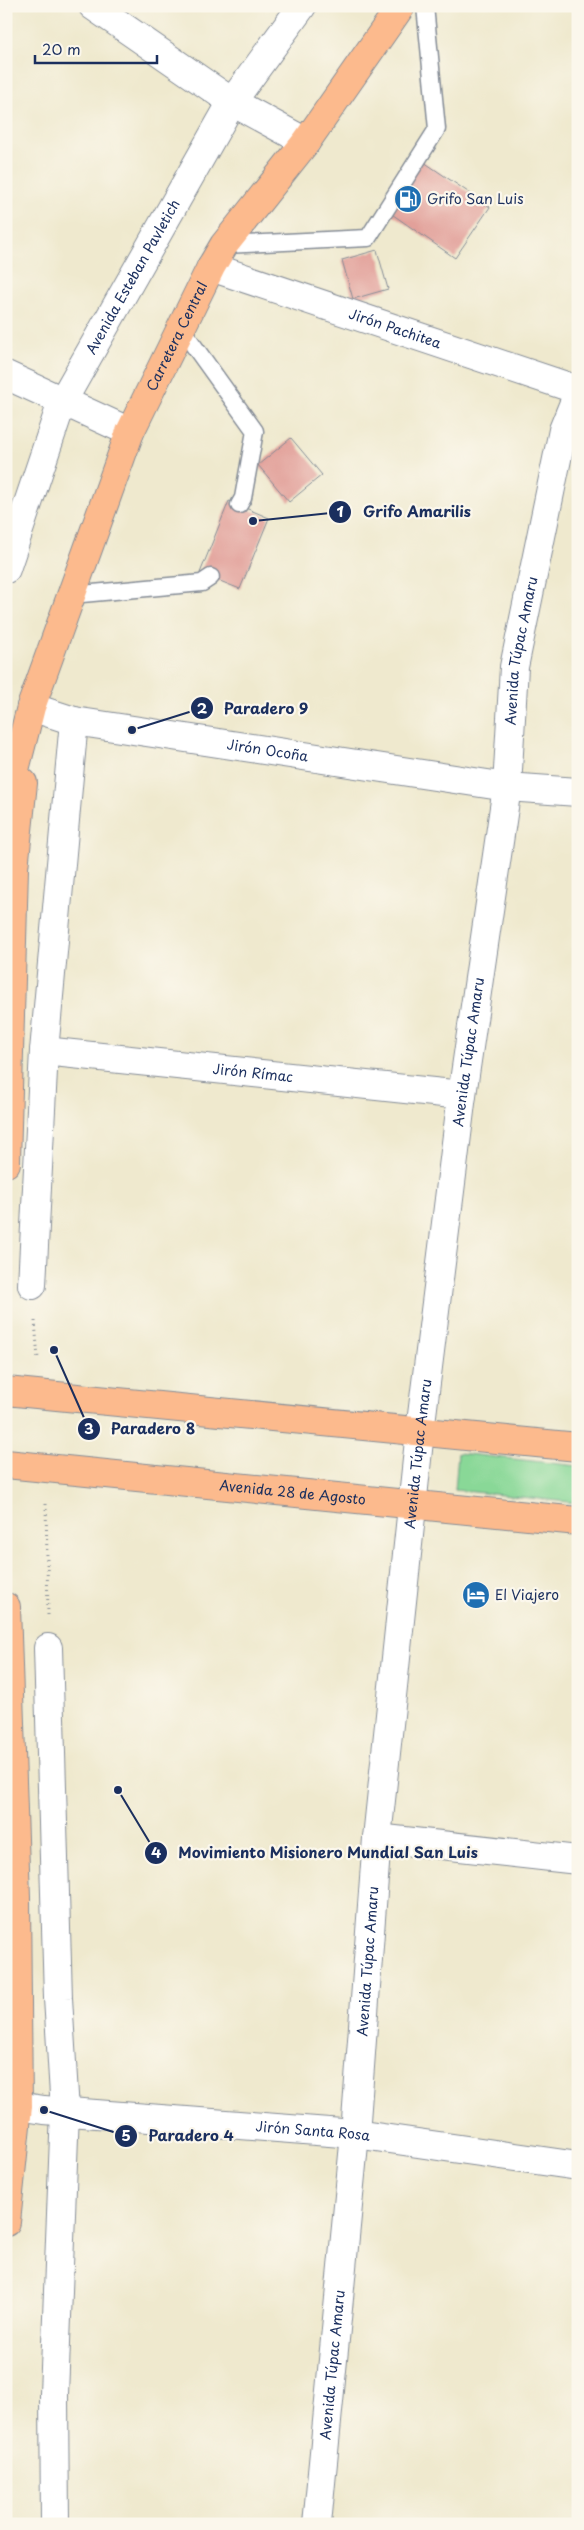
<svg xmlns="http://www.w3.org/2000/svg" width="584" height="2530" viewBox="0 0 584 2530" font-family="'Playpen Sans',sans-serif">
  <style>
    .green { fill: #89d897; stroke: #52847a }
    .building { fill: #e2a09a }
    .lines { fill: none; stroke-linecap: round; stroke-linejoin: round }
    .service-casing { stroke: #858c96; stroke-width: 19 }
    .minor-casing { stroke: #858c96; stroke-width: 30 }
    .primary-casing { stroke: #858c96; stroke-width: 30 }
    .trunk-casing { stroke: #858c96; stroke-width: 30 }
    .path { stroke: #858c96; stroke-width: 3; stroke-dasharray: 1 4; stroke-linecap: butt }
    .service { stroke: #fff; stroke-width: 16 }
    .minor { stroke: #fff; stroke-width: 28 }
    .primary { stroke: #fcba8d; stroke-width: 28 }
    .trunk { stroke: #fcba8d; stroke-width: 28 }
    .labels { text-anchor: middle; stroke-width: 4.5; stroke-linejoin: round; paint-order: stroke }
    .poi-label { font-size: 14px; fill: #1b2f5e; stroke: #fbf7ec; text-anchor: start }
    .street-label { font-size: 14px; fill: #1b2f5e; stroke: #fbf7ec }
    .leader { fill: none; stroke: #1b2f5e; stroke-width: 2 }
    .callout-dot { fill: #1b2f5e; stroke: #fbf7ec; stroke-width: 2 }
    .mark-label { font-size: 15px; text-anchor: middle; font-weight: bold; fill: #fff }
    .callout-label { font-size: 15px; text-anchor: middle; font-weight: bold; fill: #1b2f5e; stroke: #fbf7ec; stroke-width: 4.5; stroke-linejoin: round; paint-order: stroke }
  </style>
  <rect width="100%" height="100%" fill="#fbf7ec"/>
  <filter id="ink" filterUnits="userSpaceOnUse"><feTurbulence type="fractalNoise" baseFrequency=".02" numOctaves="2"/><feDisplacementMap in="SourceGraphic" scale="10" xChannelSelector="R" yChannelSelector="G"/><feConvolveMatrix kernelMatrix="1 2 1 2 8 2 1 2 1" color-interpolation-filters="sRGB"/></filter>
  <filter id="wash" filterUnits="userSpaceOnUse"><feTurbulence type="fractalNoise" baseFrequency=".0096" numOctaves="4" result="noise"/><feDisplacementMap in="SourceGraphic" scale="20" xChannelSelector="R" yChannelSelector="G"/><feGaussianBlur stdDeviation="1.12" result="paint"/><feColorMatrix in="noise" values="0 0 0 0 0 0 0 0 0 0 0 0 0 0 0 0 0 1.4 0 .05"/><feComposite in="paint" operator="in"/></filter>
  <g filter="url(#wash)">
    <rect width="100%" height="100%" fill="#efe9ce"/>
    <polygon class="green" points="458,1453 578,1466 578,1503 455,1490"/>
    <g id="blocks">
      <g class="building">
        <polygon points="421,160 490,207 455,258 386,210"/>
        <polygon points="377,250 388,289 353,299 342,260"/>
        <polygon points="291,438 322,475 289,502 258,465"/>
        <polygon points="229,501 269,518 240,589 200,573"/>
      </g>
    </g>
  </g>
  <g filter="url(#ink)">
    <use href="#blocks" fill-opacity="0" stroke="#858c96" stroke-width="1"/>
    <g class="lines">
      <g class="service-casing">
        <g id="service">
          <polyline points="224,245 368,238 437,129 425,6"/>
          <polyline points="181,328 255,431 243,498 239,505"/>
          <polyline points="71,595 202,583 211,577"/>
        </g>
      </g>
      <g class="minor-casing">
        <g id="minor">
          <polyline points="93,6 232,102 306,142"/>
          <path id="s1" d="M211,267L578,390"/>
          <polyline points="6,375 130,432"/>
          <path id="s2" d="M6,569L62,402L232,102L302,6"/>
          <path id="s3" d="M31,707L74,721L507,787L578,792"/>
          <path id="s4" d="M44,1051L462,1095"/>
          <polyline points="32,1285 44,1051 74,721"/>
          <polyline points="48,1648 58,1998 65,2111 54,2394 55,2524"/>
          <polyline points="377,1838 578,1860"/>
          <path id="s5" d="M18,2106L44,2110L355,2134L578,2166"/>
          <path id="s6" d="M317,2524L355,2134L377,1838L420,1431L462,1095L507,787L514,667L563,430L578,393"/>
        </g>
      </g>
      <g class="primary-casing">
        <g id="primary">
          <polyline points="6,1391 578,1447"/>
          <path id="s7" d="M6,1464L578,1521"/>
        </g>
      </g>
      <g class="trunk-casing">
        <g id="trunk">
          <path id="s8" d="M6,805L31,707L130,432L211,267L224,245L306,142L401,6"/>
          <polyline points="6,1163 14,868 23,783"/>
          <polyline points="6,1607 16,1897 18,2106 6,2222"/>
        </g>
      </g>
      <g class="path">
        <polyline points="35,1321 38,1359"/>
        <polyline points="46,1504 48,1615"/>
      </g>
      <use href="#service" class="service"/>
      <use href="#minor" class="minor"/>
      <use href="#primary" class="primary"/>
      <use href="#trunk" class="trunk"/>
    </g>
  </g>
  <defs>
    <g id="fuel-disc" transform="scale(1.4375)"><circle r="9.5" fill="#1f6fb2" stroke="#fbf7ec"/><path d="M-5.5-6h7V0h2V4h1.3V-2.5L3-4.5l.8-.8L6-3V5H2.5V1h-1V6h-7ZM-4.2-4.7v3.2H.2V-4.7Z" fill="#fff"/></g>
    <g id="hotel-disc" transform="scale(1.4375)"><circle r="9.5" fill="#1f6fb2" stroke="#fbf7ec"/><path d="M-6-4.5h1.5V1H6V5H4.5V3h-9V5H-6ZM-4 0a1.8 1.8 0 1 1 3.6 0ZM.5 0V-2.5h3Q6-2.5 6 0Z" fill="#fff"/></g>
  </defs>
  <g fill-rule="evenodd">
    <use href="#fuel-disc" x="408" y="199"/>
    <use href="#hotel-disc" x="476" y="1595"/>
  </g>
  <g class="labels">
    <g class="poi-label">
      <text x="427" y="204">Grifo San Luis</text>
      <text x="495" y="1600">El Viajero</text>
    </g>
    <g class="street-label">
      <text dy="5" stroke="none"><textPath href="#s2" startOffset="320">Avenida Esteban Pavletich</textPath></text>
      <text dy="5" stroke="none"><textPath href="#s1" startOffset="194">Jirón Pachitea</textPath></text>
      <text dy="5" stroke="none"><textPath href="#s8" startOffset="500">Carretera Central</textPath></text>
      <text dy="5" stroke="none"><textPath href="#s6" startOffset="1885">Avenida Túpac Amaru</textPath></text>
      <text dy="5" stroke="none"><textPath href="#s3" startOffset="241">Jirón Ocoña</textPath></text>
      <text dy="5" stroke="none"><textPath href="#s6" startOffset="1480">Avenida Túpac Amaru</textPath></text>
      <text dy="5" stroke="none"><textPath href="#s4" startOffset="210">Jirón Rímac</textPath></text>
      <text dy="5" stroke="none"><textPath href="#s6" startOffset="1075">Avenida Túpac Amaru</textPath></text>
      <text dy="5" stroke="none"><textPath href="#s7" startOffset="288">Avenida 28 de Agosto</textPath></text>
      <text dy="5" stroke="none"><textPath href="#s6" startOffset="565">Avenida Túpac Amaru</textPath></text>
      <text dy="5" stroke="none"><textPath href="#s5" startOffset="296">Jirón Santa Rosa</textPath></text>
      <text dy="5" stroke="none"><textPath href="#s6" startOffset="160">Avenida Túpac Amaru</textPath></text>
    </g>
  </g>
  <path class="leader" d="M253 521L340 512M132 730L202 708M54 1350L89 1429M118 1790L156 1853M44 2110L126 2136"/>
  <g class="callout-dot">
    <circle cx="253" cy="521" r="5"/>
    <circle cx="132" cy="730" r="5"/>
    <circle cx="54" cy="1350" r="5"/>
    <circle cx="118" cy="1790" r="5"/>
    <circle cx="44" cy="2110" r="5"/>
    <circle cx="340" cy="512" r="12"/>
    <circle cx="202" cy="708" r="12"/>
    <circle cx="89" cy="1429" r="12"/>
    <circle cx="156" cy="1853" r="12"/>
    <circle cx="126" cy="2136" r="12"/>
  </g>
  <g class="mark-label">
    <text x="340" y="517">1</text>
    <text x="202" y="714">2</text>
    <text x="89" y="1434">3</text>
    <text x="156" y="1858">4</text>
    <text x="126" y="2141">5</text>
  </g>
  <g class="callout-label">
    <text x="417" y="517">Grifo Amarilis</text>
    <text x="266" y="714">Paradero 9</text>
    <text x="153" y="1434">Paradero 8</text>
    <text x="328" y="1858">Movimiento Misionero Mundial San Luis</text>
    <text x="191" y="2141">Paradero 4</text>
  </g>
  <rect width="584" height="2530" fill="none" stroke="#fbf7ec" stroke-width="25"/>
  <path d="M35 55v8h122v-8" fill="none" stroke="#1b2f5e" stroke-width="2.5"/>
  <text x="42" y="55" font-size="15" fill="#1b2f5e" stroke="#fbf7ec" stroke-width="4" paint-order="stroke">20 m</text>
</svg>
